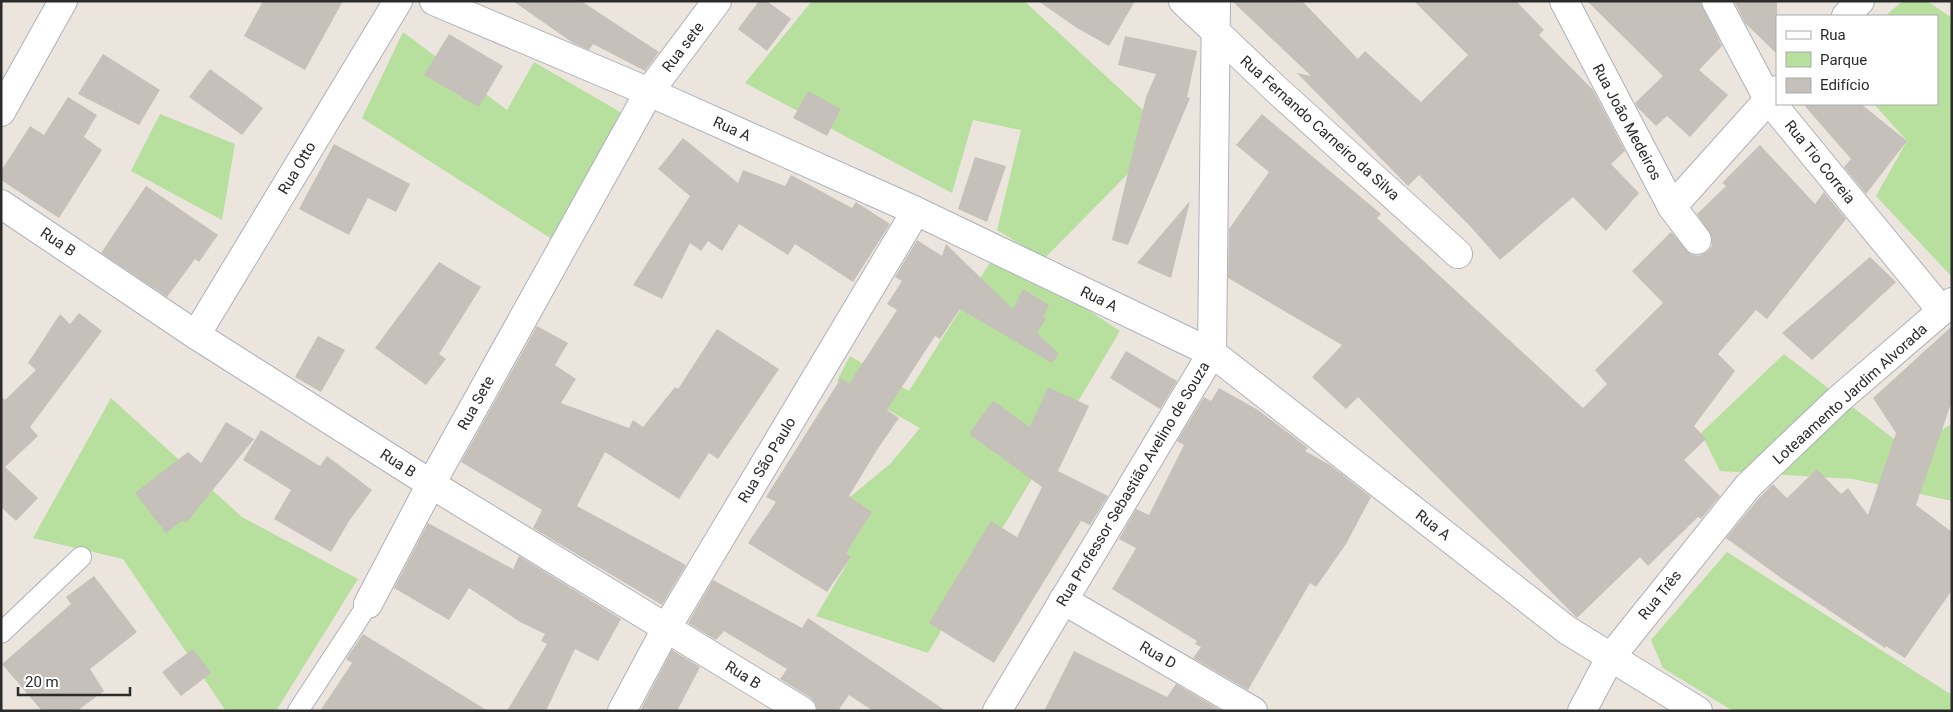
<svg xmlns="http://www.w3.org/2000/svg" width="1953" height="712" viewBox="0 0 1953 712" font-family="Roboto,sans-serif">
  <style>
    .green { fill: #b7df9e }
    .building { fill: #c5c0b9 }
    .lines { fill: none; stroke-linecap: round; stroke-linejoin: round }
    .service-casing { stroke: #aeb1bb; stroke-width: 22 }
    .minor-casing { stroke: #aeb1bb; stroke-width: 30 }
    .tertiary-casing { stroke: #aeb1bb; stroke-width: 30 }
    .secondary-casing { stroke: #aeb1bb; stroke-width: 30 }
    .service { stroke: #fff; stroke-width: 20 }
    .minor { stroke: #fff; stroke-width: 28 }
    .tertiary { stroke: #fff; stroke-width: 28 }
    .secondary { stroke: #fff; stroke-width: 28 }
    .labels { text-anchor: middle; stroke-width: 4.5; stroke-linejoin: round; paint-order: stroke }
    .street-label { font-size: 15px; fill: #2b2b2b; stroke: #fff }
  </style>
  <rect width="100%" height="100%" fill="#ece5de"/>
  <g class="green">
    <polygon points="812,1 1024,1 1168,133 1044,259 997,230 1021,130 973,120 952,193 745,83"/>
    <polygon points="1903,1 1927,1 1952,18 1952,277 1876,196 1907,141 1874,104 1937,104 1937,16 1885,16"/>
    <polygon points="403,32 507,110 534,62 627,116 552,239 362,118"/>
    <polygon points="160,114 235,144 222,220 131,171"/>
    <polygon points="998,250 1120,331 928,653 816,616 851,557 803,524 850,497 891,463 920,428 837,381 850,356 909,391"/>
    <polygon points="1784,354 1907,449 1952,424 1952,501 1853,479 1720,471 1701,433"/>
    <polygon points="111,398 242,517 358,579 276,711 226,711 123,559 33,538"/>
    <polygon points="1727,552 1952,695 1952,711 1733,711 1663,668 1651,640"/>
  </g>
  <g class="building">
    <polygon points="263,1 343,1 305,70 244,36"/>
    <polygon points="513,1 581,1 659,52 645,71 593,44 589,50 573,43"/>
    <polygon points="759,1 767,1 791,19 767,51 738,29"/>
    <polygon points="1038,1 1135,1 1109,46 1077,28"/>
    <polygon points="1232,1 1302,1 1358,59 1365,51 1421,102 1468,55 1414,1 1516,1 1544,30 1539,35 1593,90 1625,151 1611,164 1639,193 1606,231 1573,197 1500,260 1469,225 1419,175 1408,186 1297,73 1311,76"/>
    <polygon points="1587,1 1700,1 1722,46 1699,70 1728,95 1690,137 1667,116 1656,126 1638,108 1635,103 1663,76"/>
    <polygon points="1734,1 1777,1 1777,54 1745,23"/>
    <polygon points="449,34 503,66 479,107 424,75"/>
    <polygon points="1125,36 1197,51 1187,97 1190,98 1128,245 1112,240 1146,97 1156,74 1118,65"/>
    <polygon points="103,54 160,90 139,125 78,94"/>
    <polygon points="210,69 263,108 242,135 189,97"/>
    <polygon points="808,91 841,109 827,136 793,118"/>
    <polygon points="68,97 97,115 84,137 102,150 59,218 1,180 1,171 30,126 44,135"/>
    <polygon points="1803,104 1861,104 1907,141 1866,194 1844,167 1851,159"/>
    <polygon points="1262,114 1381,214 1377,218 1583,408 1607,384 1595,370 1663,303 1632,271 1671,232 1691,254 1698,256 1707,252 1712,246 1712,238 1697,214 1726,186 1722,183 1760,145 1815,204 1824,192 1846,219 1767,319 1756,310 1718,354 1735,371 1694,426 1706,439 1684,460 1720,496 1701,519 1698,517 1648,566 1640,557 1577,618 1358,397 1346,409 1312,377 1342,345 1228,278 1229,229 1269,172 1236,145"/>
    <polygon points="683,138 738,183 743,170 785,186 791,175 852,208 856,202 890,224 853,282 795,244 788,255 739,224 722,251 708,241 701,251 690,243 662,299 633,285 690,196 658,169"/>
    <polygon points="334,144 410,184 396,212 368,198 349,235 299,209"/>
    <polygon points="975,157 1006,166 987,222 958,209"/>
    <polygon points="146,186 218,235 199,262 195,259 167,297 101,253"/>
    <polygon points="1190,201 1171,278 1137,263"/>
    <polygon points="917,240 942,256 946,244 1013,309 1023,289 1049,305 1043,318 1046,319 1037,333 1059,354 1052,363 960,309 940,339 935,336 887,410 899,418 877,450 849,496 872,512 846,553 851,557 827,592 748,543 776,502 766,497 841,378 849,384 897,310 887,304 902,281 895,277"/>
    <polygon points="1870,257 1896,282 1812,360 1782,333"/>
    <polygon points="439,262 481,287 439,354 446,359 426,385 375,348"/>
    <polygon points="79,313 102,331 30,427 38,436 5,467 38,498 16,521 1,507 1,396 5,400 36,370 28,363 60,314 70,324"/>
    <polygon points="537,326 568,343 555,365 576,379 561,403 629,428 633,420 643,427 675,387 678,389 717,329 779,369 718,459 709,453 679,499 605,452 577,506 686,565 662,605 533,528 542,510 461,462"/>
    <polygon points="1952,326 1952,401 1916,505 1952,532 1952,590 1905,658 1886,646 1885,648 1781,578 1726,538 1760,497 1773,484 1787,498 1817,469 1841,494 1848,488 1868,515 1896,433 1873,398"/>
    <polygon points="318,336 345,350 321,392 295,377"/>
    <polygon points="1126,351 1177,381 1160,409 1110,378"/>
    <polygon points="1048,387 1089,406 1058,471 1108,496 1090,525 1081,521 994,663 929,623 991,521 1017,537 1042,487 969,434 993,401 1030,427"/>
    <polygon points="1219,388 1258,410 1308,448 1305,451 1330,465 1371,497 1346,544 1316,587 1310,583 1248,690 1193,658 1201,647 1195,644 1197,641 1112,589 1136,548 1119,539 1136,509 1149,515 1184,445 1177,441 1204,397 1211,401"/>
    <polygon points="226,422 254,439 186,523 183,520 166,533 135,493 188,452 201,463"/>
    <polygon points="261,430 320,466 327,456 372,490 349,521 331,552 274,519 291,490 243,460"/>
    <polygon points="428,523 513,569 519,556 621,619 598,661 575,649 546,711 507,711 547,644 541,641 545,634 520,622 469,588 449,620 394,588"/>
    <polygon points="94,576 137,632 90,669 104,691 77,711 42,711 2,664 71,604 66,597"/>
    <polygon points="713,580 802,628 808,618 946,711 873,711 849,695 838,711 818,711 815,703 811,698 780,679 787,669 724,631 716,640 688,623"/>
    <polygon points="363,634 488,711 320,711 352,663 346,659"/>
    <polygon points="193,649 211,673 181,696 162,672"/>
    <polygon points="672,650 700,667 677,711 640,711"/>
    <polygon points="1074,651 1167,697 1176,684 1222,711 1044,711"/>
  </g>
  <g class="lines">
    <g class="service-casing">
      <g id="service">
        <polyline points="1,633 81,557"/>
        <polyline points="298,711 368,604"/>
      </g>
    </g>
    <g class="minor-casing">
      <g id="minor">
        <polyline points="434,1 649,92 916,211 1212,353 1567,630 1698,711"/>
        <polyline points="1564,1 1672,207 1697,240"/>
        <polyline points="1716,1 1768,99 1942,311"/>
        <polyline points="1846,16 1860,1"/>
        <polyline points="1215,31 1278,91 1458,254"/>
        <polyline points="1,112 63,1"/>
        <polyline points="1,204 196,335 431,484 802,711"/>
        <polyline points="1672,207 1777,90"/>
        <polyline points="196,335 398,1"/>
        <polyline points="1063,600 1253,711"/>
        <polyline points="368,604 431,484 649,92 717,1"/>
        <polyline points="622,711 667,627 916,211"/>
        <polyline points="1582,711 1610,658 1748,486 1838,400 1952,302"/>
      </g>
    </g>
    <g class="tertiary-casing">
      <polyline id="tertiary" points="1183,1 1215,31"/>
    </g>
    <g class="secondary-casing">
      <polyline id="secondary" points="997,711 1212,353 1216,1"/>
    </g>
    <use href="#service" class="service"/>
    <use href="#minor" class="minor"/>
    <use href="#tertiary" class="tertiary"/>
    <use href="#secondary" class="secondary"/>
  </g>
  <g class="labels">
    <g class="street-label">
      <text transform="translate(683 47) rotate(-53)" y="5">Rua sete</text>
      <text transform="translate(1627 122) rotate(62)" y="5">Rua João Medeiros</text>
      <text transform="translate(1320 128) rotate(42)" y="5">Rua Fernando Carneiro da Silva</text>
      <text transform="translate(732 129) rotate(24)" y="5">Rua A</text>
      <text transform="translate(1820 162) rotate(51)" y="5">Rua Tio Correia</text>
      <text transform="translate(297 168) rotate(-59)" y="5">Rua Otto</text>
      <text transform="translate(58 242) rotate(34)" y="5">Rua B</text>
      <text transform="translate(1099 299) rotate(26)" y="5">Rua A</text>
      <text transform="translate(1850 394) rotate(-42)" y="5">Loteaamento Jardim Alvorada</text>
      <text transform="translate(476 403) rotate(-61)" y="5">Rua Sete</text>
      <text transform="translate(767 460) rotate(-59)" y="5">Rua São Paulo</text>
      <text transform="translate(398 463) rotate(33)" y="5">Rua B</text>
      <text transform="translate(1133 484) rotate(-59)" y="5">Rua Professor Sebastião Avelino de Souza</text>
      <text transform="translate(1433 525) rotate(38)" y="5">Rua A</text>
      <text transform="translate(1660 595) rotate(-51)" y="5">Rua Três</text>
      <text transform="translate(1158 655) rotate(30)" y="5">Rua D</text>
      <text transform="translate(743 675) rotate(32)" y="5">Rua B</text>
    </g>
  </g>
  <rect width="1953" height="712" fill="none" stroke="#2b2b2b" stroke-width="5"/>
  <rect x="1776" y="15" width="162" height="90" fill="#ffffff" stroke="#aaaaaa"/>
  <rect x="1786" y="31" width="25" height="8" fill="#ffffff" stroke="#aaaaaa"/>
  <text x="1820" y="40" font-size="15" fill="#2b2b2b">Rua</text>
  <rect x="1786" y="52" width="25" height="15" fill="#b7df9e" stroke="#aaaaaa"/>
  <text x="1820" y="65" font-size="15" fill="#2b2b2b">Parque</text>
  <rect x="1786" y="78" width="25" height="15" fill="#c5c0b9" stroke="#aaaaaa"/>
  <text x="1820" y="90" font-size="15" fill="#2b2b2b">Edifício</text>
  <path d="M18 687v8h112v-8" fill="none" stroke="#2b2b2b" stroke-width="2.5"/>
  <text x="25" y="687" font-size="15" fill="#2b2b2b" stroke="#ffffff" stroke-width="4" paint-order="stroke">20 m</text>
</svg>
